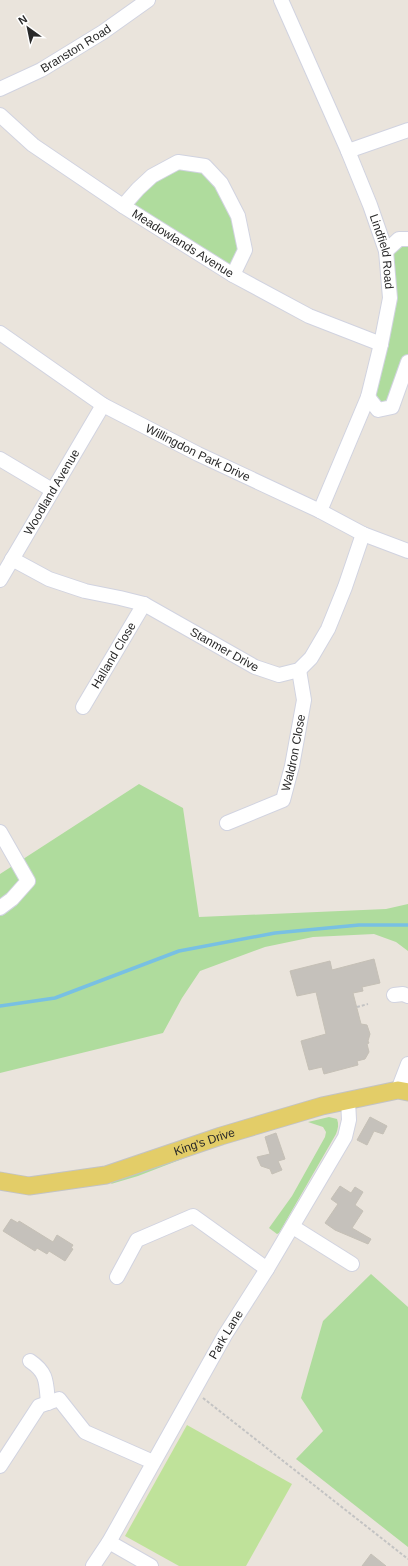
<svg xmlns="http://www.w3.org/2000/svg" width="408" height="1566" viewBox="0 0 408 1566" font-family="Arial,sans-serif">
  <style>
    .green { fill: #afdc9d }
    .pitch { fill: #bfe29a }
    .lines { fill: none; stroke-linecap: round; stroke-linejoin: round }
    .stream { stroke: #78c0e3; stroke-width: 3.5 }
    .building { fill: #c5c1bb; stroke: #c5c0b6 }
    .minor-casing { stroke: #d1d3e0; stroke-width: 16 }
    .major-casing { stroke: #c3c3c3; stroke-width: 19 }
    .path { stroke: #c3c3c3; stroke-width: 2; stroke-dasharray: 3 2; stroke-linecap: butt }
    .minor { stroke: #fff; stroke-width: 14 }
    .major { stroke: #e3cd68; stroke-width: 17 }
    .labels { text-anchor: middle; stroke-width: 3; stroke-linejoin: round; paint-order: stroke }
    .street-label { font-size: 12px; fill: #292929; stroke: #fff }
  </style>
  <rect width="100%" height="100%" fill="#eae4dc"/>
  <g class="green">
    <polygon points="178,162 205,166 221,183 245,250 233,275 123,206"/>
    <polygon points="408,239 408,362 392,407 368,397 381,344 386,251"/>
    <polygon points="139,784 183,808 199,917 386,909 408,904 408,951 396,942 374,934 313,937 265,947 200,971 182,998 163,1033 0,1073 0,874"/>
    <path d="M329,1117L337,1119C339,1124 338,1129 336,1134L279,1233L277,1234L269,1228L292,1196L325,1137L326,1132L323,1127L308,1122Z"/>
    <polygon points="279,1126 208,1149 138,1176 111,1184 113,1181 207,1146"/>
    <polygon points="371,1274 408,1307 408,1547 296,1459 323,1431 301,1398 323,1321"/>
  </g>
  <polygon class="pitch" points="187,1425 292,1484 246,1566 179,1566 125,1536"/>
  <g class="lines">
    <polyline class="stream" points="0,1006 55,998 179,951 275,933 359,925 408,925"/>
  </g>
  <g class="building">
    <polygon points="374,959 380,983 362,987 363,991 353,993 361,1024 367,1025 370,1034 368,1041 369,1043 367,1044 369,1052 365,1059 357,1061 358,1065 324,1074 322,1067 309,1070 301,1041 326,1034 316,992 297,996 290,971 330,961 332,970"/>
    <polygon points="370,1117 387,1126 383,1134 374,1131 367,1145 357,1140"/>
    <polygon points="276,1133 285,1159 278,1161 282,1170 272,1174 270,1169 261,1166 257,1157 270,1154 265,1137"/>
    <polygon points="340,1186 351,1193 355,1187 363,1192 355,1205 363,1211 352,1228 371,1239 368,1244 335,1230 325,1223 338,1204 331,1199"/>
    <polygon points="11,1219 18,1223 19,1221 53,1242 57,1235 73,1245 71,1248 73,1249 65,1261 49,1251 47,1254 37,1248 35,1251 3,1231"/>
    <polygon points="371,1554 386,1566 362,1566"/>
  </g>
  <g class="lines">
    <g class="minor-casing">
      <g id="minor">
        <path id="s1" d="M281,0L348,151L370,205L386,251L390,298L381,344L368,397L320,511"/>
        <path id="s2" d="M0,89L41,70L103,32L148,0"/>
        <path id="s3" d="M0,115L33,145L123,206L233,275L309,316L381,344"/>
        <polyline points="348,151 408,130"/>
        <polyline points="123,206 138,189 152,176 178,162 205,166 221,183 238,216 245,250 233,275"/>
        <polyline points="386,251 399,239 408,239"/>
        <path id="s4" d="M0,333L103,405L198,454L320,511L363,534L408,551"/>
        <polyline points="368,397 378,410 392,407 408,362"/>
        <polyline points="0,459 52,490"/>
        <path id="s5" d="M12,559L49,579L85,591L120,598L144,604L255,667L279,675L299,670L311,658L328,629L345,587L363,534"/>
        <path id="s6" d="M0,580L103,405"/>
        <path id="s7" d="M83,707L144,604"/>
        <path id="s8" d="M227,823L283,800L292,766L304,700L299,670"/>
        <polyline points="0,832 28,881 12,899 0,908"/>
        <polyline points="394,995 403,994 408,996"/>
        <polyline points="398,1090 408,1064"/>
        <polyline points="293,1227 352,1264"/>
        <polyline points="117,1277 137,1240 193,1216 267,1269"/>
        <path d="M30,1361C48,1373 46,1383 48,1403"/>
        <polyline points="0,1466 39,1406 59,1399 85,1432 153,1462"/>
        <polyline points="109,1542 151,1566"/>
        <path id="s9" d="M93,1566L109,1542L225,1335L267,1269L345,1137L349,1120L348,1100"/>
      </g>
    </g>
    <g class="major-casing">
      <g id="major">
        <path id="s10" d="M0,1181L29,1186L106,1175L221,1136L322,1106L398,1090L408,1092"/>
      </g>
    </g>
    <g class="path">
      <polyline points="357,1007 368,1004"/>
      <polyline points="203,1398 408,1559"/>
    </g>
    <use href="#minor" class="minor"/>
    <use href="#major" class="major"/>
  </g>
  <g class="labels">
    <g class="street-label">
      <text dy="4" stroke="none"><textPath href="#s2" startOffset="86">Branston Road</textPath></text>
      <text dy="4" stroke="none"><textPath href="#s3" startOffset="224">Meadowlands Avenue</textPath></text>
      <text dy="4" stroke="none"><textPath href="#s1" startOffset="272">Lindfield Road</textPath></text>
      <text dy="4" stroke="none"><textPath href="#s4" startOffset="232">Willingdon Park Drive</textPath></text>
      <text dy="4" stroke="none"><textPath href="#s6" startOffset="102">Woodland Avenue</textPath></text>
      <text dy="4" stroke="none"><textPath href="#s5" startOffset="233">Stanmer Drive</textPath></text>
      <text dy="4" stroke="none"><textPath href="#s7" startOffset="60">Halland Close</textPath></text>
      <text dy="4" stroke="none"><textPath href="#s8" startOffset="109">Waldron Close</textPath></text>
      <text dy="4" stroke="none"><textPath href="#s10" startOffset="211">King's Drive</textPath></text>
      <text dy="4" stroke="none"><textPath href="#s9" startOffset="267">Park Lane</textPath></text>
    </g>
  </g>
  <g transform="translate(28 28) rotate(327)" stroke="#ffffff" stroke-width="3" paint-order="stroke">
  <path d="M0-3L7 15L0 10L-7 15Z" fill="#292929"/>
  <text y="-6" font-size="11" font-weight="bold" text-anchor="middle" fill="#292929">N</text>
  </g>
</svg>
